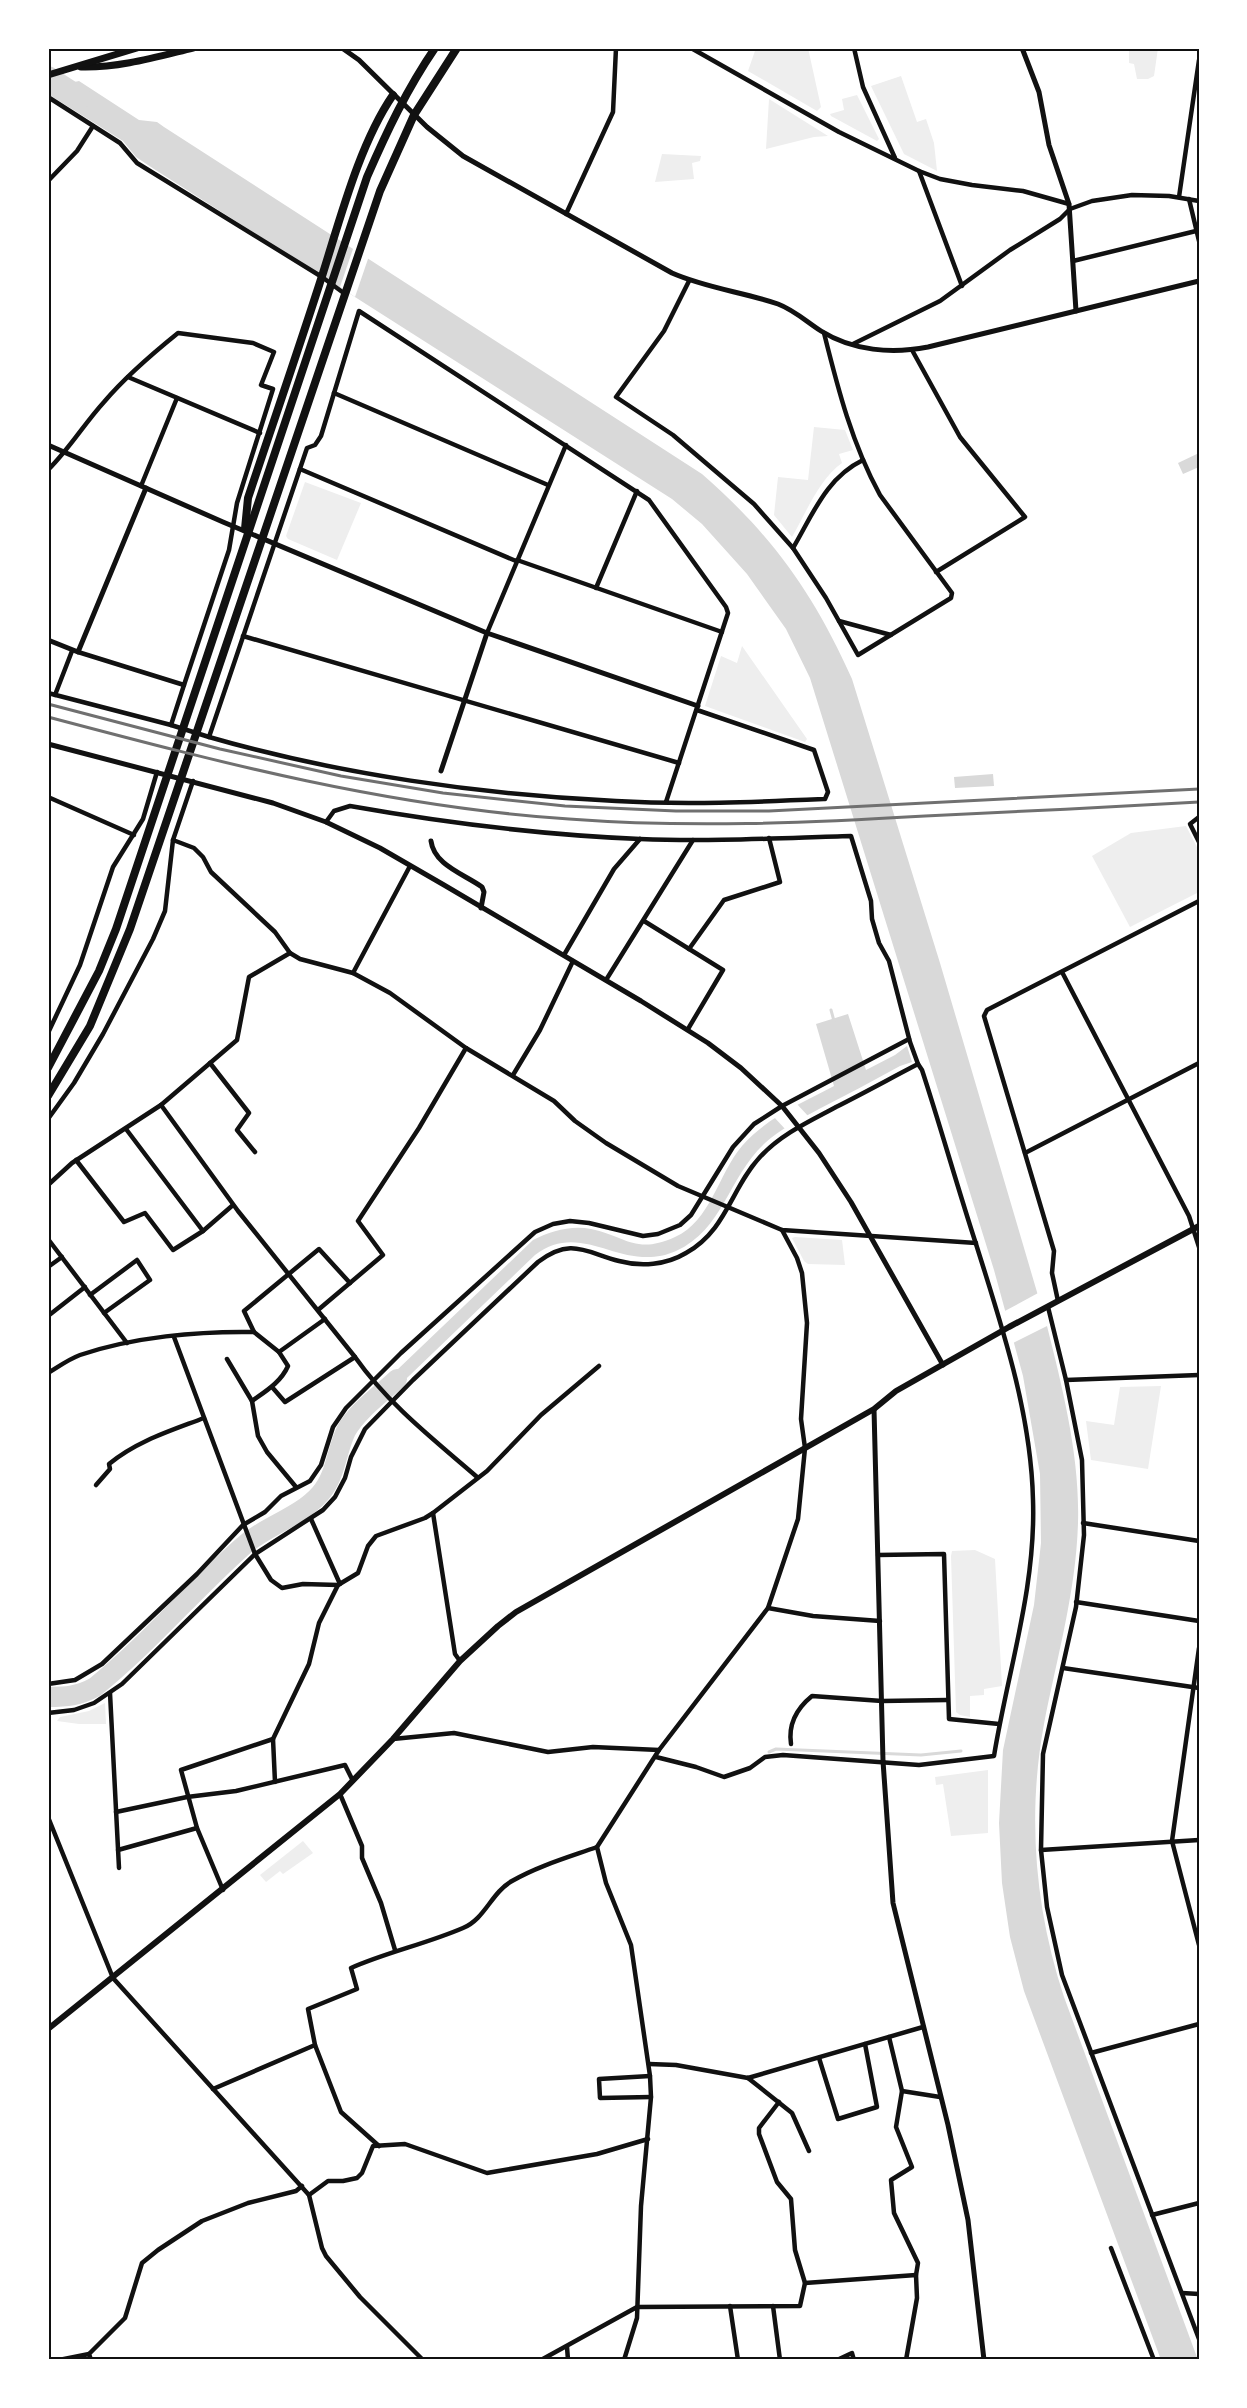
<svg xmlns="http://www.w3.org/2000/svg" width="1247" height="2408" viewBox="0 0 1247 2408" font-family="'Roboto Condensed',sans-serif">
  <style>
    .green { fill: #eee }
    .water { fill: #d9d9d9 }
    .pier { fill: #fff }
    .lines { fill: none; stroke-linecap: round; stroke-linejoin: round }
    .stream { stroke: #d9d9d9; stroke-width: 3 }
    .river { stroke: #d9d9d9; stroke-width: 20 }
    .minor { stroke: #111; stroke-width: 4.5 }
    .tertiary { stroke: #111; stroke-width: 5 }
    .secondary { stroke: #111; stroke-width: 6 }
    .primary { stroke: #111; stroke-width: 7 }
    .trunk { stroke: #111; stroke-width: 8 }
    .rail { stroke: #707070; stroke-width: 3 }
    .neatline { fill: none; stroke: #111; stroke-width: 2 }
  </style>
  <rect width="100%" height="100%" fill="#fff"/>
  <g class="green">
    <polygon points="756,48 808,48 821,107 817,111 748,71"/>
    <polygon points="1129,48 1158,48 1154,76 1148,79 1137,79 1134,64 1129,63"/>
    <polygon points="901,76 917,122 926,119 934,143 937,171 904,154 871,86"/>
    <polygon points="857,95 879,139 877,141 831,116 830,114 844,110 842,99"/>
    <polygon points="769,99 828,136 814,137 766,149"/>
    <polygon points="662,154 701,156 700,161 692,163 694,179 655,182"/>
    <path d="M814,427L845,430L853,450L839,454L842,463C819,479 806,513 792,537L774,515L778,477L808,480Z"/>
    <polygon points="305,482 361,503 337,560 288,539 286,536"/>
    <polygon points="742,646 807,739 805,742 705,706 721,656 737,663"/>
    <polygon points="1186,826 1199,851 1199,892 1130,927 1092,856 1131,833"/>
    <polygon points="795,1237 842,1240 845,1265 808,1264 804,1261 792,1238"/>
    <polygon points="1161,1386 1148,1469 1091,1460 1086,1421 1114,1425 1120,1387"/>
    <polygon points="975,1550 995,1559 1002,1686 984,1689 984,1695 970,1696 970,1717 960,1715 956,1712 951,1556 952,1551"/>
    <polygon points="105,1703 106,1724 79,1724 57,1721 60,1717 89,1711"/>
    <polygon points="988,1770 988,1833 951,1836 943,1784 936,1785 935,1777"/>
    <polygon points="303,1841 313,1853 283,1874 280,1871 266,1882 260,1875"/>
  </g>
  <g class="water">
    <path d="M79,81L139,120L157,122L164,127L702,474C772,535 814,594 852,679L940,963L1047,1326C1063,1390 1080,1457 1078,1523C1076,1592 1057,1657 1044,1724C1027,1816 1035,1909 1064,1997L1198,2360H1161L1024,1991L1010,1937L1002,1883L999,1823L1003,1750L1034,1605L1041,1543L1040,1474L1023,1376L994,1270L810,678L786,629L747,574L702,524L672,499L154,169L136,157L123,141L48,94V88Z"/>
    <polygon points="1199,453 1199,467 1183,474 1178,463"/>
    <polygon points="993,774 994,786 955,788 954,777"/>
    <path d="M848,1014L866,1070L895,1055L907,1046L912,1062L900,1066C873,1081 846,1095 819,1109C801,1119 780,1129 765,1143C728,1177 724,1229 676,1251C622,1275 583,1218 535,1255L383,1401L374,1392L533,1240C551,1231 571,1225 591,1229C625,1236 636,1255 675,1237C711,1221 718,1174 742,1146C766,1118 802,1103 834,1086L816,1024Z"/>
  </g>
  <g class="pier">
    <polygon points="354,246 369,256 355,297 340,287"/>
    <polygon points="796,1103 809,1117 786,1130 773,1116"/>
    <polygon points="1040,1292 1049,1325 1013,1343 1003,1312"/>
  </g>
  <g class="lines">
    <g class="stream">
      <polyline points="831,1010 834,1021"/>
      <polyline points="769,1752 776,1749 921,1755 961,1751"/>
    </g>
    <g class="river">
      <polyline points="48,76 82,98"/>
      <path d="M48,1697C66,1697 79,1696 95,1687C147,1645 191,1593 241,1548C264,1526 299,1518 320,1494C336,1476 336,1452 346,1431C357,1411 380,1395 397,1379"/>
    </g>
    <g class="minor">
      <polyline points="691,48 839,132 919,171 940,179 972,185 1023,191 1069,204"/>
      <polyline points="854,48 863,87 895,158"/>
      <polyline points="48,97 120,143 137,163 322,277 345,294"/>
      <polyline points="919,171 962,286"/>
      <polyline points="48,181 77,151 93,126"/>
      <polyline points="1179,197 1199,60"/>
      <polyline points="1189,199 1199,241"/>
      <polyline points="566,214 613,112 616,48"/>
      <polyline points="1073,261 1196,231"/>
      <path d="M689,281L664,331L616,397L673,435L754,504L793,548L826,598L858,655L951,598L952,593L880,495C852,444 838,389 824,333"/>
      <polyline points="853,344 940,301 1010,250 1060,219 1070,209 1092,201 1132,195 1169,196 1199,201"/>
      <polyline points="912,350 960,437 1025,517 936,572"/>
      <polyline points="128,377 260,433"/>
      <polyline points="334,393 548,485"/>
      <polyline points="300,469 516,561"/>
      <path d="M48,470C70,448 84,424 104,402C126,376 152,354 178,333L253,343L274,352L261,385L273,389L237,503L229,550L184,685L78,652"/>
      <polyline points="141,486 177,398"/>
      <path d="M793,548C813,514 826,478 863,460"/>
      <polyline points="517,560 722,632"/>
      <polyline points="596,588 637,491"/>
      <polyline points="839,621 891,635"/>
      <polyline points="487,633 566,445"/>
      <polyline points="243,636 679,763"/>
      <polyline points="48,693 171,725 209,737"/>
      <polyline points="55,695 72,651"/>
      <polyline points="171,725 184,685"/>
      <polyline points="48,797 134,835"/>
      <path d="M666,802L728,613L726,607L649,500L359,311L321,436L315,445L307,448L209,737C337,774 483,795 616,801C686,805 755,802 825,799L828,792L814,750L697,710"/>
      <polyline points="1199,817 1190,824 1199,842"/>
      <path d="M326,822L334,811L350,806C446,823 543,835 640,839C710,842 781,838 851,836L871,901L872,919L879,943L889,961L910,1042L918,1064L922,1070C941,1128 957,1186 976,1244C1002,1327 1031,1412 1033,1500C1036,1588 1008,1670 994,1756L919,1765L783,1755L765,1757L750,1768L724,1777L696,1767L656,1757"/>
      <polyline points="173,840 194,848 203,857 211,872 275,932 290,953 300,959 353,973 390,993 466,1048 554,1101 575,1121 606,1143 678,1186 782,1230 976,1243"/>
      <polyline points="644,921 723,970 688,1029"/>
      <polyline points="689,949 724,900 780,882 769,838"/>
      <polyline points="564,955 614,869 640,839"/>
      <polyline points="1062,972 1189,1216 1199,1247"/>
      <polyline points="353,973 410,866"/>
      <polyline points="606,980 693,840"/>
      <polyline points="48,1033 80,965 113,867 143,819 157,772"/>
      <polyline points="210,1063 249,1113 237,1130 255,1152"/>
      <polyline points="513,1075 540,1030 573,961"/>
      <path d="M161,1105L238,1211L355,1357C388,1404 433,1439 477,1477"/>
      <polyline points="48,1119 74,1083 103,1034 153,939 165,911 173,840 193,781"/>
      <polyline points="126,1129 203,1231"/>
      <polyline points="1025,1153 1199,1063"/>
      <polyline points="76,1160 124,1222 145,1213 173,1250 203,1231 233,1205"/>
      <polyline points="48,1185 72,1163 161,1105 237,1040 249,977 290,953"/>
      <polyline points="48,1239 127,1343"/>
      <polyline points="48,1267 62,1257"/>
      <polyline points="90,1295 137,1260 150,1280 104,1313"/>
      <polyline points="1058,1301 1052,1273 1054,1251 984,1016 987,1010 1199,901"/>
      <polyline points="1048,1307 1066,1380 1082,1460 1084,1535 1076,1607 1043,1754 1041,1850 1047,1907 1062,1975 1199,2339"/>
      <polyline points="318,1310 383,1255 358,1221 419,1128 466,1048"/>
      <polyline points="48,1316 85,1287"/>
      <polyline points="325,1319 279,1352 254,1332 244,1311 319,1249 350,1283"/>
      <polyline points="174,1337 255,1554 271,1580 282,1588 303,1584 338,1585 358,1573 368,1546 376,1536 425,1518 433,1513 487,1471 541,1415 599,1366"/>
      <polyline points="227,1359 252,1401 258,1436 267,1452 296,1487"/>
      <path d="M48,1373C58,1367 69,1359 80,1355C133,1337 198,1331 254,1332"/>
      <polyline points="1066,1380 1199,1375"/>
      <polyline points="272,1387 285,1402 355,1357"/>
      <path d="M252,1401C266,1391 281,1382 288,1366L279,1352"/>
      <path d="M96,1485L110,1469L109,1464C137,1441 170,1431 204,1418"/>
      <polyline points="433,1513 455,1654 460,1661"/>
      <polyline points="311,1519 340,1584"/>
      <polyline points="1083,1523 1199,1541"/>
      <polyline points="878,1555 944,1554 949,1719 999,1724"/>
      <polyline points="1076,1602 1199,1621"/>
      <polyline points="768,1608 813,1616 880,1621"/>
      <polyline points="1199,1648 1172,1841 1199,1945"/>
      <polyline points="1063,1668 1199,1688"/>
      <polyline points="48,1684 75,1680 102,1664 197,1574 243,1525 265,1512 281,1496 310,1481 321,1465 333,1427 346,1408 401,1353 535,1232 553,1224 570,1221 589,1223 643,1236 658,1234 680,1225 691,1215 733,1147 754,1124 782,1106 909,1039"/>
      <polyline points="110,1693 119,1868"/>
      <path d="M48,1713L74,1710L94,1703L122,1684L255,1554L323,1510L335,1497L345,1478L351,1457L365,1429L413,1380L538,1262C571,1237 585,1252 619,1261C641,1267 666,1265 686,1253C727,1230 731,1188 760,1157C781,1134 810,1121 836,1107C864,1093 891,1078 918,1064"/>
      <polyline points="273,1739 275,1782"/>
      <polyline points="393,1739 454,1733 548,1752 593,1747 659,1750"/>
      <path d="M791,1744C788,1724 796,1709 812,1696L882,1701L947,1700"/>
      <polyline points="340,1794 362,1846 362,1858 381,1903 395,1950"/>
      <polyline points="116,1812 187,1797 236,1791 345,1765 353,1781"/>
      <polyline points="48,1817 113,1978 309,2195 322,2248 326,2256 360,2297 423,2360"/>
      <polyline points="118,1850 197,1828"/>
      <polyline points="1041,1850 1199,1840"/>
      <polyline points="223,1890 197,1828 181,1770 273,1739 309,1664 319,1623 338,1585"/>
      <polyline points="889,2037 902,2091 896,2127 912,2167 891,2180 894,2213 918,2263 916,2275"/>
      <polyline points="315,2045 341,2112 379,2146"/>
      <polyline points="1091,2053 1199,2024"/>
      <polyline points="819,2058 838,2119 877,2107 865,2044"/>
      <polyline points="649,2064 676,2065 748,2078 923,2027"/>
      <polyline points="650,2076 599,2079 600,2098 651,2097"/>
      <polyline points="748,2078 792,2113 809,2151"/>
      <path d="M213,2089L315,2045L308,2009L357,1989L351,1968C387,1952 426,1944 463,1928C485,1919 491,1893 512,1881C538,1866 569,1857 597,1847"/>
      <polyline points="902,2091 940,2097"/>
      <polyline points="309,2195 328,2181 343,2181 357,2178 362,2173 373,2146 405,2144 487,2173 597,2154 648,2139"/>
      <polyline points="1152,2215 1199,2203"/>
      <polyline points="1111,2248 1154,2360"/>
      <polyline points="805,2283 916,2275 917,2298 906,2360"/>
      <polyline points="1182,2293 1199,2294"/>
      <polyline points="730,2306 738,2360"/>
      <polyline points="773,2306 780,2360"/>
      <polyline points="567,2347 568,2360"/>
      <polyline points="48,2359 51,2360"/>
      <polyline points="59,2360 89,2354"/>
      <polyline points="91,2360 89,2354 125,2318 142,2263 158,2250 202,2221 248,2203 296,2191 302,2186"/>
      <polyline points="541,2360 637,2307 800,2306 805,2283 795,2250 791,2199 777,2182 759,2134 759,2128 779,2102"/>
      <polyline points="624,2360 637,2318 641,2206 651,2097 650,2076 631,1945 606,1883 597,1847 659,1750 768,1608 798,1519 805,1448 801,1419 807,1323 802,1273 797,1258 782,1230"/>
      <polyline points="837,2360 852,2353 854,2360"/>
    </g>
    <g class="tertiary">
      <path d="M342,48L359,60L427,127L463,156L672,273C706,288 743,292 778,304C794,310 807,322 821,331C853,351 892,354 928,347L1199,281"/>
      <polyline points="1022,48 1039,92 1049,145 1069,204 1076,311"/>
      <polyline points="48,445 223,522 487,633 698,706"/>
      <polyline points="48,640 78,652 146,488"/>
      <polyline points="48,744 273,803 326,822 380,848 444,885 641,1001 708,1043 741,1068 782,1106 819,1153 851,1202 943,1365"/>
      <polyline points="441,771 487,633"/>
      <path d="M431,841C434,865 464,874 482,887L484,892L481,908"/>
      <polyline points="874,1409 883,1761 893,1903 948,2125 968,2220 984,2360"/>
    </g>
    <polyline class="secondary" points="48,2029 340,1794 393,1739 460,1661 498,1626 516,1612 874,1409 896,1391 1009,1327 1199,1226"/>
    <g class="primary">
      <path d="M81,67C119,68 156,57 193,48"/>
      <polyline points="48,75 137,48"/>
    </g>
    <g class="trunk">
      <path d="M245,529L248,498C273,423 299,348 323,273C341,216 360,143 393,95"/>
      <path d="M48,1068L99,971L116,929L367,177C387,131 407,89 435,48"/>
      <polyline points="48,1096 90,1026 130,929 380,191 414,115 457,48"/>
    </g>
    <g class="rail">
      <polyline points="48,704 220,749 341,776 443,793 565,806 676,811 769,811 1199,789"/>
      <path d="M48,717C222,763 389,807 569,819C688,828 806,823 925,816C1016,812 1108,807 1199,802"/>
    </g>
  </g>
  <rect width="1247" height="2408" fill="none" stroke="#ffffff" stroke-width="99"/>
  <rect x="50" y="50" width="1148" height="2308" class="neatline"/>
</svg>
